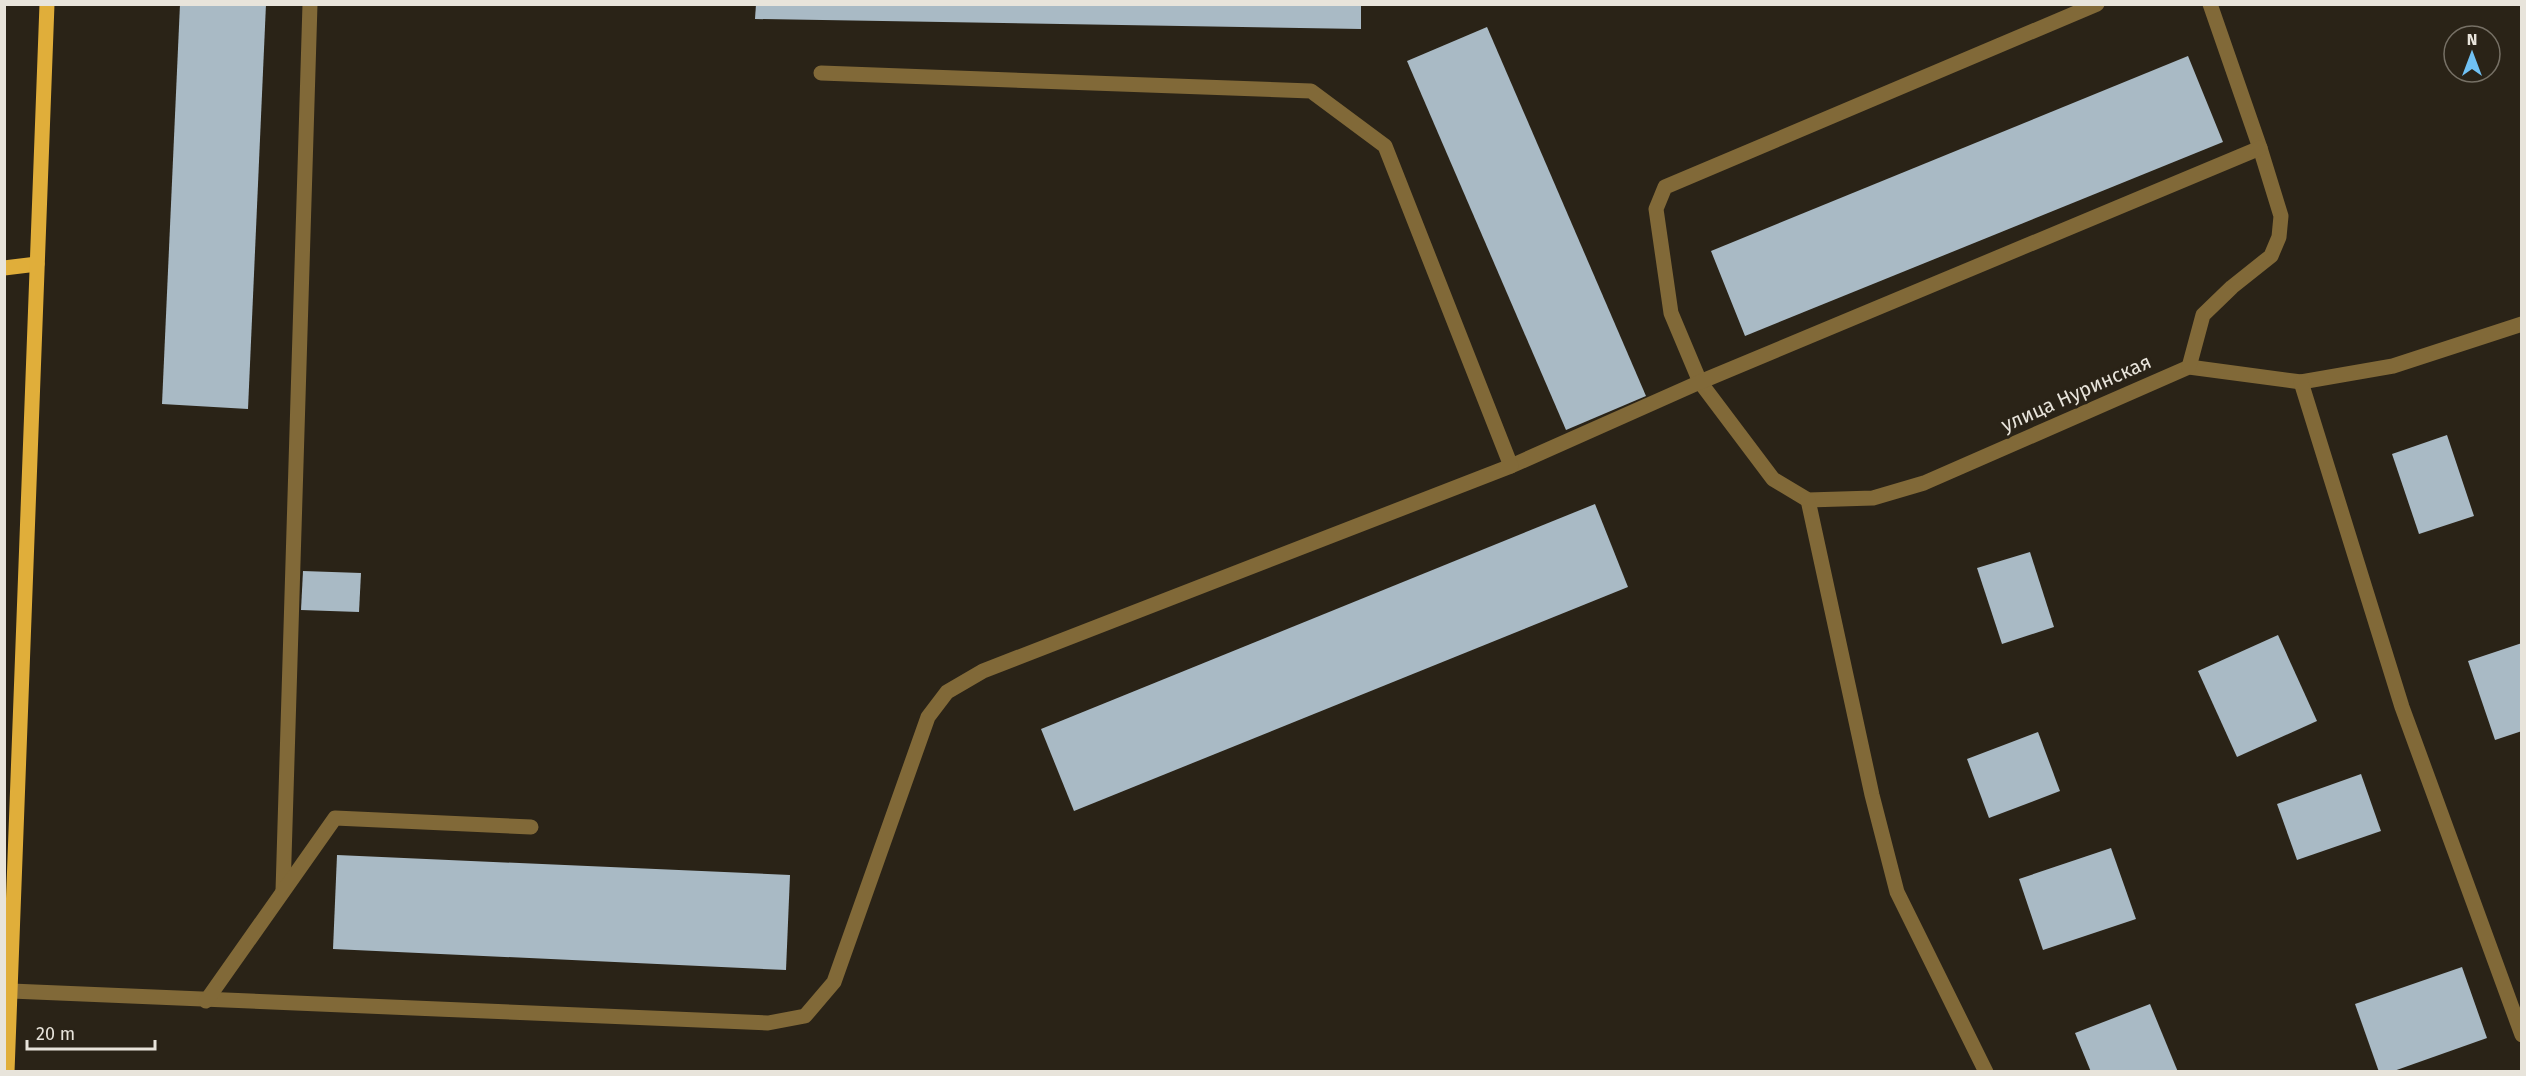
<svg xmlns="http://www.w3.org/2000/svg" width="2526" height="1076" viewBox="0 0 2526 1076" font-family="'Fira Sans',sans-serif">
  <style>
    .building { fill: #a9bac5 }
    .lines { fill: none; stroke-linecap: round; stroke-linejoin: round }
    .minor { stroke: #816938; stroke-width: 15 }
    .major { stroke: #e0ae3a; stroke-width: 15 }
    .labels { text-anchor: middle; stroke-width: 6; stroke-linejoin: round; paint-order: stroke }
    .street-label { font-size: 20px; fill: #e8e4db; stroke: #2a2317 }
  </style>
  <rect width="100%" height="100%" fill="#2a2317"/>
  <g class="building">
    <polygon points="180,4 266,4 248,409 162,404"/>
    <polygon points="756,4 1361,4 1361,29 755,19"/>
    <polygon points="1487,27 1646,396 1566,430 1407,61"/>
    <polygon points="2188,56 2223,142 1745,336 1711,251"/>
    <polygon points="2447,435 2474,516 2419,534 2392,454"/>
    <polygon points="1595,504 1628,587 1074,811 1041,729"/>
    <polygon points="2030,552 2054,627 2002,644 1977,568"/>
    <polygon points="303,571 361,573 359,612 301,610"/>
    <polygon points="2278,635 2317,721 2237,757 2198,671"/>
    <polygon points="2522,643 2522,731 2495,740 2468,661"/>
    <polygon points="2038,732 2060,791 1989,818 1967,759"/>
    <polygon points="2361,774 2381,831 2297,860 2277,804"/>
    <polygon points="2111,848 2136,919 2043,950 2019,879"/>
    <polygon points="337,855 790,875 786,970 333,949"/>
    <polygon points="2462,967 2487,1038 2391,1072 2379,1072 2355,1004"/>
    <polygon points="2150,1004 2178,1072 2091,1072 2075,1033"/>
  </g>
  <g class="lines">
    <g class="minor">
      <polyline points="2097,4 1665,187 1656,209 1671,313 1700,382 1773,479 1808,500 1873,498 1924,483 2189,367 2301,382 2393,366 2522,324"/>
      <polyline points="2189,367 2203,315 2232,287 2271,256 2279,237 2281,216 2260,148 2210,4"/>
      <polyline points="2301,382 2402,707 2522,1035"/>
      <polyline points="1511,466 1700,382 2260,148"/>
      <polyline points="1808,500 1872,795 1897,892 1986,1072"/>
      <polyline points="283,891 310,4"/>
      <polyline points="11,991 768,1023 805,1016 834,982 928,717 947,692 983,671 1511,466 1385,146 1311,91 821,73"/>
      <polyline points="206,1001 335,818 531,827"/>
    </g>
    <g class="major">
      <polyline points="4,268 37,264"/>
      <polyline points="7,1072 47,4"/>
    </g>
  </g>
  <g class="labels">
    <g class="street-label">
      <text transform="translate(2076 393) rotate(-24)" y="7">улица Нуринская</text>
    </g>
  </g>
  <rect width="2526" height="1076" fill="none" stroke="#e8e4db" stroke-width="12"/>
  <g transform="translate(2472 54)"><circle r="28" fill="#2a2317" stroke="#767065" stroke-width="1.5"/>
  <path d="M0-4.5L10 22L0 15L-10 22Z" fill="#70c1f4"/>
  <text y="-9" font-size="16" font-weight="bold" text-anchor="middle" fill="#e8e4db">N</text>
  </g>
  <path d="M27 1040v9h128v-9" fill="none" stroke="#e8e4db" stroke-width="3"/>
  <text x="36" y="1040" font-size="18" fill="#e8e4db" stroke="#2a2317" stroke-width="4.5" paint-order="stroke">20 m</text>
</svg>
